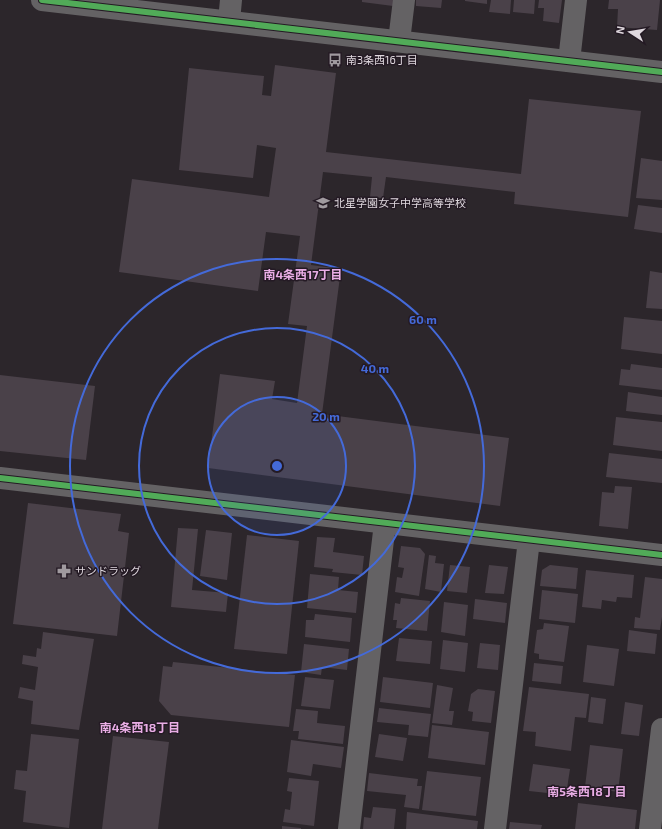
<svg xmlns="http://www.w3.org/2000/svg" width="662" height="829" viewBox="0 0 662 829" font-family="'Exo 2','Noto Sans JP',sans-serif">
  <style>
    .building { fill: #4a4149 }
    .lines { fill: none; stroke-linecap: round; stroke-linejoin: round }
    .minor { stroke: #646264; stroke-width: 22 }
    .cycleway-casing { stroke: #241a24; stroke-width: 8 }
    .cycleway { stroke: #51ab58; stroke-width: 6 }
    .ring { fill: none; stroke: #446ad9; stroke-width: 2 }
    .labels { text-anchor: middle; stroke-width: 3; stroke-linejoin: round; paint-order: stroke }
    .poi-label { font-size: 11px; fill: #dfd8de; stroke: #241a24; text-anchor: start }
    .neighbourhood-label { font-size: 12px; font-weight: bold; fill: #e9ade5; stroke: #241a24 }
    .centre { fill: #446ad9; stroke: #241a24; stroke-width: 2 }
    .ring-label { font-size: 12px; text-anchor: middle; font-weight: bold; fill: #446ad9; stroke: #241a24; stroke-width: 3; stroke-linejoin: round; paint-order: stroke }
  </style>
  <rect width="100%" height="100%" fill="#2c262b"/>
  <g class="building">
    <polygon points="362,0 393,0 393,6 362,2"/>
    <polygon points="416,0 442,0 441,8 416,6"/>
    <polygon points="465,0 487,0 487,4 465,1"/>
    <polygon points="491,0 511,0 510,14 489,12"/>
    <polygon points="514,0 535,0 534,14 513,12"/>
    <polygon points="539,0 562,0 559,23 543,21 544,8 538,8"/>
    <polygon points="609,0 660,0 657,30 617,27 618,9 608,9"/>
    <polygon points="275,65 336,73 326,152 521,174 529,99 641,111 628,217 514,204 515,192 386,177 383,198 370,197 372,177 323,172 311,265 341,269 322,414 509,438 500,506 208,468 220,374 275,381 272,399 297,403 307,326 288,324 300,236 266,232 258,291 119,272 132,179 269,197 276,148 257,145 253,178 179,170 189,68 264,76 262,95 271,96"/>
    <polygon points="641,158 662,161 662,200 636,198"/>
    <polygon points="638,205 662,208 662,233 634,229"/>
    <polygon points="650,271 662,273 662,309 646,308"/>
    <polygon points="624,317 662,321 662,354 621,349"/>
    <polygon points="631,364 662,368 662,390 619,385 621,369 630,370"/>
    <polygon points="0,375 95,386 86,460 0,451"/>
    <polygon points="628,392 662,397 662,415 626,411"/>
    <polygon points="616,417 662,422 662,451 613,445"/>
    <polygon points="609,453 662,459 662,483 606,477"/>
    <polygon points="615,486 632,487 628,529 599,526 602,492 614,493"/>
    <polygon points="28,503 121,514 118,531 129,533 117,636 13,624"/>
    <polygon points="178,528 198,529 192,590 228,593 226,612 171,607"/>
    <polygon points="206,530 232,533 227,580 200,576"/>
    <polygon points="247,535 299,541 287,654 234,649"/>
    <polygon points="317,537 335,538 333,552 364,556 362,575 332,572 333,569 314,567"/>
    <polygon points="401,546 420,548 425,554 419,596 395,592 397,577 402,578 404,568 398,567"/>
    <polygon points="429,555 436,556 435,563 444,564 441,592 425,589"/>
    <polygon points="450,565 470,567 467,593 447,591"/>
    <polygon points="489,565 508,567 504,594 485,593"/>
    <polygon points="550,565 578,568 576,589 540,586 542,570"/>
    <polygon points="586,570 634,575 632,598 617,597 616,602 602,600 601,609 582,607"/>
    <polygon points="310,574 339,577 338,590 358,592 356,613 307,608"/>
    <polygon points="645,577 662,579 662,617 660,630 634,628 635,617 640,618"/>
    <polygon points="542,590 578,594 575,623 539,619"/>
    <polygon points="401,598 430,601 427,631 396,628 397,620 393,620 395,603 400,604"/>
    <polygon points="475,599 507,603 505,623 473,619"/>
    <polygon points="444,602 468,605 465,636 441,632"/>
    <polygon points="315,614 352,618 350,642 305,637 306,620 314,620"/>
    <polygon points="544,623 569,626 564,662 539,659 539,654 534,653 537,630 543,629"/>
    <polygon points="629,630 657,634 655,654 627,651"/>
    <polygon points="43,632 94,639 79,730 31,724 33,701 18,698 20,687 35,690 38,667 22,664 23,655 36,657 37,648 41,649"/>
    <polygon points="399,638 432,641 430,664 396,661"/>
    <polygon points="443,640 468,643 465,672 440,669"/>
    <polygon points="480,643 500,645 498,670 477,668"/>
    <polygon points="304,644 349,649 347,670 322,667 321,675 301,672"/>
    <polygon points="587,645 619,649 614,686 583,682"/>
    <polygon points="173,662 295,675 289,727 171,715 159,701 163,666 172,667"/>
    <polygon points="534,663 563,666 561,684 532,681"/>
    <polygon points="305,677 334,680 330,709 301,706"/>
    <polygon points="383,677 433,683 430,708 380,702"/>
    <polygon points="437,685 453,688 449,711 454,711 452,725 432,723"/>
    <polygon points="529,687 589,694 586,718 575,717 571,751 535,746 536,732 523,731"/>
    <polygon points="478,689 495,691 491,723 472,721 473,712 468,711 471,694"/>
    <polygon points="591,697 606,699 603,724 588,722"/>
    <polygon points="625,702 643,705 639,736 621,734"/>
    <polygon points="379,708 431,714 428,737 408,735 409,725 377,722"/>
    <polygon points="296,709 318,711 317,723 345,726 343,744 298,739 299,731 293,731"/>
    <polygon points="432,725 489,732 485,765 428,758"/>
    <polygon points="31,734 79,739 69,828 23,822 26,791 14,789 16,770 27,771"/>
    <polygon points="379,734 407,738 403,761 375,757"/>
    <polygon points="113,736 169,742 158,829 102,829"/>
    <polygon points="291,740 344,747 341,768 313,764 311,776 287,772"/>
    <polygon points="590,745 623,749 618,792 585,787"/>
    <polygon points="533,764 570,769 566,795 529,791"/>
    <polygon points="427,771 481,777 476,816 422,810"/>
    <polygon points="369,773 418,779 417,786 422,786 419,809 404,807 406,795 367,791"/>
    <polygon points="289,778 319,781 314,826 283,822 285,809 290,810 292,792 287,791"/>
    <polygon points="578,803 637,810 635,829 575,829"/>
    <polygon points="373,807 396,809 394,829 363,829 364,817 371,818"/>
    <polygon points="407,812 478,821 477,829 406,829"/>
    <polygon points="510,822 542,825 541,829 509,829"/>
    <polygon points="282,826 301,828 301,829 282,829"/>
  </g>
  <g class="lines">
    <g class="minor">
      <polyline points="42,0 662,72"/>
      <polyline points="229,21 231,0"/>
      <polyline points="399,41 404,0"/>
      <polyline points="569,61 576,0"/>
      <polyline points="0,478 662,555"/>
      <polyline points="349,829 385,523"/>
      <polyline points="495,829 529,540"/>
      <polyline points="650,829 662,729"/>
    </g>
    <g class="cycleway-casing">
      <g id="cycleway">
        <polyline points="42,0 662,72"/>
        <polyline points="0,478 662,555"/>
      </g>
    </g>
    <use href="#cycleway" class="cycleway"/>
  </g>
  <circle cx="277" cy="466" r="69" fill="#446ad9" fill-opacity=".12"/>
  <g class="ring">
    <circle cx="277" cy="466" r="69"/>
    <circle cx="277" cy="466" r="138"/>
    <circle cx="277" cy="466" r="207"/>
  </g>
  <defs>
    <g id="bus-bare" transform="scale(1.08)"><path d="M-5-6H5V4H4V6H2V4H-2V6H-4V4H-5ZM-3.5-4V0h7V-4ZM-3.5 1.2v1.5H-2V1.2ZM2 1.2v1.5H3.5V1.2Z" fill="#a09a9f" stroke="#241a24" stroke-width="2.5" paint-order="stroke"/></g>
    <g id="school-bare" transform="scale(1.08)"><path d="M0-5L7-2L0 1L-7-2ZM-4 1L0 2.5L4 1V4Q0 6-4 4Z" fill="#a09a9f" stroke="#241a24" stroke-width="2.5" paint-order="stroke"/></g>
    <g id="pharmacy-bare" transform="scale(1.08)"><path d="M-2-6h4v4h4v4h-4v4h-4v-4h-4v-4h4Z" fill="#a09a9f" stroke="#241a24" stroke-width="2.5" paint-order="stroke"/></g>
  </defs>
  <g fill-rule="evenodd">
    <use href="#bus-bare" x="335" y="60"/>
    <use href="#school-bare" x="323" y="203"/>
    <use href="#pharmacy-bare" x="64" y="571"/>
  </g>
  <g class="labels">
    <g class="poi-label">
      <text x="346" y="64">南3条西16丁目</text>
      <text x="334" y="207">北星学園女子中学高等学校</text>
      <text x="75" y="575">サンドラッグ</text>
    </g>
    <g class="neighbourhood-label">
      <text x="303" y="279">南4条西17丁目</text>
      <text x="140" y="732">南4条西18丁目</text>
      <text x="587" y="796">南5条西18丁目</text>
    </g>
  </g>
  <circle cx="277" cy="466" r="6" class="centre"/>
  <g class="ring-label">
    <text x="423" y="324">60 m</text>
    <text x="375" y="373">40 m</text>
    <text x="326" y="421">20 m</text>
  </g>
  <g transform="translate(630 32) rotate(282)" stroke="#241a24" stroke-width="3" paint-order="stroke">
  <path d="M0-3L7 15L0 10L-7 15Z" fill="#dfd8de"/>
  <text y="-6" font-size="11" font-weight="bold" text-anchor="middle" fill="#dfd8de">N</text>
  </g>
</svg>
